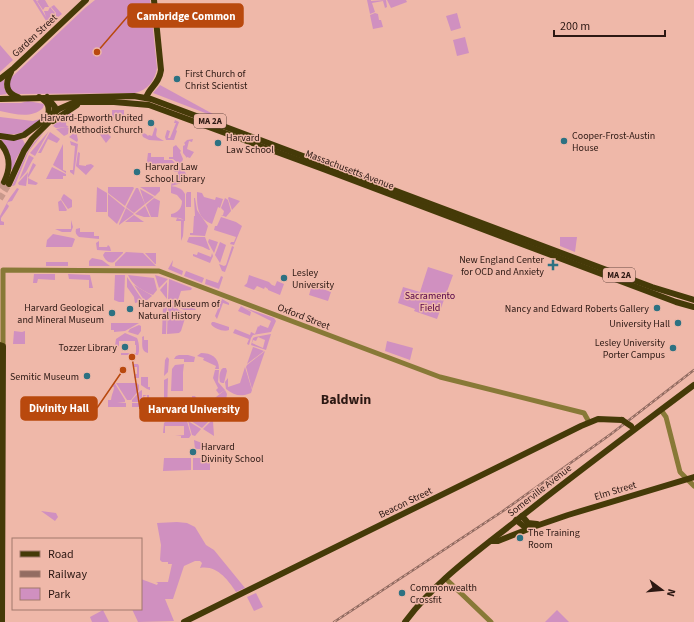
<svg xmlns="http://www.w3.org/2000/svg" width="694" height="622" viewBox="0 0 694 622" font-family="'Source Sans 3',sans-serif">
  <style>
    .green { fill: #d090c0; fill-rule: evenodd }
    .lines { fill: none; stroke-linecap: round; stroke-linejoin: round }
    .major-tunnel { stroke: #c8988b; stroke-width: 6; stroke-dasharray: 6 3; stroke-linecap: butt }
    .minor { stroke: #887937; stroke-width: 5 }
    .major { stroke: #453a08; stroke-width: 6 }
    .rail-casing { stroke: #936c62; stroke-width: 2.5 }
    .rail { stroke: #efb8a9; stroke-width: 1; stroke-dasharray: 3; stroke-linecap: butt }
    .major-bridge { stroke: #453a08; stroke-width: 6 }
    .poi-dot { fill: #2d7182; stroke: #efb8a9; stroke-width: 1.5 }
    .labels { text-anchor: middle; stroke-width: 3; stroke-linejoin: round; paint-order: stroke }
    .shield { fill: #efb8a9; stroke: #664840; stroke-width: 1 }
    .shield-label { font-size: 9px; font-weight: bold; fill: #2c1813 }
    .street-label { font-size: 10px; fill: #2c1813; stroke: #efb8a9 }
    .poi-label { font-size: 10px; fill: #2c1813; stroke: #efb8a9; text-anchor: start }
    .park-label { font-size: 10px; fill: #530147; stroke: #efb8a9 }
    .district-label { font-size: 14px; font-weight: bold; fill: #2c1813; stroke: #efb8a9 }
    .leader { fill: none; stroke: #b9490e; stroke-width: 1.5 }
    .callout-dot { fill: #b9490e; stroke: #efb8a9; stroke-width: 1.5 }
    .callout { fill: #b9490e; stroke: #b9490e; stroke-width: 1.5 }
    .callout-label { font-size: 11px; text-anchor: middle; font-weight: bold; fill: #fff }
  </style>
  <rect width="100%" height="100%" fill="#efb8a9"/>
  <g class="green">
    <polygon points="33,0 36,0 46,17 44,11 48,11 50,7 55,13 56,16 56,13 51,7 54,5 62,14 50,24 48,24"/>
    <polygon points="39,0 45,0 49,7 45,7 43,10 37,1"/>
    <path d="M95,0H150L157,68C155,80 148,90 135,93L19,94L13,92L9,87L10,79L14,75L85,8Z"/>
    <polygon points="367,0 371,0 371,1 386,0 387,7 385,8 383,1 372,3 375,12 370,14"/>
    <polygon points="387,0 406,0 407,2 391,8"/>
    <polygon points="375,13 378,14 379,20 381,20 383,27 373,29 370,15"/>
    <polygon points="457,13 461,28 451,31 446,16"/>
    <polygon points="465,37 469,53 457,56 453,40"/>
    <polygon points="0,45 13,60 0,72"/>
    <polygon points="4,80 4,87 7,94 0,95 0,82"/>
    <polygon points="160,85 213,114 213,116 153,93"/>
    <path d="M28,101L44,104L43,108C31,119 15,114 0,111V103H21Z"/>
    <polygon points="112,110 124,110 124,117 112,118"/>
    <polygon points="68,113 72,114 71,116 67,116 66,125 69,127 56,128 53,126"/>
    <path d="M47,114C29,130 25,136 0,134V117L33,121L40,119Z"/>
    <polygon points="175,120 179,122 176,130 177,131 174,140 166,140 165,137 167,130 170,131 168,138 170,138 176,123 174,123"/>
    <polygon points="66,127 69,128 68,134 64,136 56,129"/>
    <polygon points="155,127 157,129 156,135 157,137 164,141 149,140 143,137 141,132 146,134 148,136 149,135 152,136"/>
    <polygon points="49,131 35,156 30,153"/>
    <polygon points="76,131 78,140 77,142 69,137"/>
    <polygon points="99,131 107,133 111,137 106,143 98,132"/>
    <path d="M44,132L29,151L15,185L13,186H12C23,164 25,149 44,132Z"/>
    <polygon points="50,132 60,139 57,143 48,139 41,153 38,153"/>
    <path d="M1,139L12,140L21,139L23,140L25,144L16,159L13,170L11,169C11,157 8,149 1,139Z"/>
    <polygon points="193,139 192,142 189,141 187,149 194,152 190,158 187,157 187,158 183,153 183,146 185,145 185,144 184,143 187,140"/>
    <polygon points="70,141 78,144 74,175 70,172 70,170 73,170 75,146 71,145"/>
    <polygon points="63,144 63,170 66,171 66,173 53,165"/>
    <polygon points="176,145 181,151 180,152 183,159 182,162 179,164 173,159 169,159 169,157 173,157 173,147"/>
    <polygon points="78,152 80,153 79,165 86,166 86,165 91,164 94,166 86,175 76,166"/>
    <polygon points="148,153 151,153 151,157 164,157 164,160 172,160 175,163 149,164 147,161"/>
    <polygon points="29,155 34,158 33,159 26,172 19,180"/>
    <polygon points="33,163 36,165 28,178 38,183 36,185 28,184 28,175"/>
    <polygon points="172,166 183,168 182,169 183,171 184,170 187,176 182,183 171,186 172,181 177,180 178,172 175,172 172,169"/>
    <polygon points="52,167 66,174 66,176 63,176 63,179 46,179"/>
    <polygon points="28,172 26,186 19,185 18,183"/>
    <path d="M171,186C177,187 182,188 185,194V221H184L183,236L181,241V221H176L177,218L184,220L180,218L171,217V214C178,213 182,208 182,201L177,195L171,193Z"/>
    <polygon points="97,187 107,193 107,212 96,212"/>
    <polygon points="108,187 133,187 134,188 125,206 108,193"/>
    <polygon points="140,187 160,187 160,191 155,196"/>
    <polygon points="17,188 19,189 12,201 8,202 7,204 9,206 8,208 1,218 1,221 4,222 4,225 0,225 0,216 9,199"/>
    <polygon points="136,188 138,188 145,204 134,213 126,207"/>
    <polygon points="140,189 154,197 145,204"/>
    <polygon points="187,192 191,192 191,207 186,207 186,194"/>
    <path d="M197,192L202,193L204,197L215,200L216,197L223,199L220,208L218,207L212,224C197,218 197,206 197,192Z"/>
    <polygon points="64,194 72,200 72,207 68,209 61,199 63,195"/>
    <polygon points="108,194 125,208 117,224 108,216"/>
    <polygon points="229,197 240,201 232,210 228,198"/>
    <polygon points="154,198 160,201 158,217 151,217 146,205"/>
    <polygon points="194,198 195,198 197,210 208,226 205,236 190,235 190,233 193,233 194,216 195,216"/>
    <polygon points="225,198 228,200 231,211 226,217 221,215 223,215 224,211 221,208"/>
    <polygon points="61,200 67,210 66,211 59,211 58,202"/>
    <polygon points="145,206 150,217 144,217 135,214"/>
    <polygon points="126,208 134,214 119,225 119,224"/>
    <polygon points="134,215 144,222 125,222"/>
    <polygon points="221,217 236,222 242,226 234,245 230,244 231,242 234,242 236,237 214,230 215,226 217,226"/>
    <polygon points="71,220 73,227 71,232 62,232 55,229 71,229"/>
    <path d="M80,228V232H94V236H99V239L79,237C76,235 75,232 76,229Z"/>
    <polygon points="53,234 73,238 75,239 72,247 46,247 47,240"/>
    <polygon points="189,237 205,237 210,250 209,250 203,247 187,242"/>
    <polygon points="560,237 577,237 575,252 560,246"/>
    <polygon points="209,239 218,242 214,253 208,242"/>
    <polygon points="99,241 99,247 107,247 108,245 110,247 111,251 97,250 96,243"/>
    <polygon points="220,242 226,245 220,263 215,255"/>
    <polygon points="232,246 234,247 225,272 222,271 219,264 224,266 226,265"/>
    <path d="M105,252H123V253L114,262C109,264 105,260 103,255Z"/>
    <polygon points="126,252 143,253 156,266 115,266 115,263"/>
    <polygon points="198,252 211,257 212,253 213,256 210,263 193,256 193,254 197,255"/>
    <polygon points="145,253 156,253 156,264 155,264"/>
    <polygon points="92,258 102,260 110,266 89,266 89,261"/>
    <polygon points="173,260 172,266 183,271 182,275 168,269"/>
    <rect x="46" y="262" width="22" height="4"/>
    <polygon points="428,267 453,275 437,319 414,311 415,309 398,303 403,287 420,292"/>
    <polygon points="186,271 204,278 202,283 184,276"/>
    <polygon points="34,274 55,274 55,280 38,279 37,283 33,283"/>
    <polygon points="68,274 90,275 93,288 89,288 89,280 69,279"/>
    <polygon points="115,275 125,275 124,302 119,302 114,300"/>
    <path d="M128,275L154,278L157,290L153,295C143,291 132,285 128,275Z"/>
    <polygon points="155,275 168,279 159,288"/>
    <polygon points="249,275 269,282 272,285 275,286 277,281 284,284 280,295 268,290 268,289 265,287 264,289 257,286 254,290 244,286 247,283"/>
    <polygon points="221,276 223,277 219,289 205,284 206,279 218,283"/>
    <polygon points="127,277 143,301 135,303 134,297 127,287"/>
    <polygon points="169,280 169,279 192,288 191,290 181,291 178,300 168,299"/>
    <polygon points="167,282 167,299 160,290"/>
    <polygon points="134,285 151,295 152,296 147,300 144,300"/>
    <polygon points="312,285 331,292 328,301 309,295"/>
    <polygon points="222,299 229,303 229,305 223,303 217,319 215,316"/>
    <path d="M170,301C178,301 192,303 196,310H184L177,307Z"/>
    <polygon points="168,302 186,315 181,331 179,333 167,334"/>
    <polygon points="167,303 166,334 162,334 163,305"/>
    <polygon points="241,306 251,312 250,316 238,311"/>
    <polygon points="245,308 274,318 276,321 271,332 253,335 251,338 249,345 247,344 249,339 233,333 235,329 250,335 251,332 255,334 258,326 259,327 260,325 268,328 271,321"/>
    <path d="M212,322H214L229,327V330C224,332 214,329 211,324Z"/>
    <polygon points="111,323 139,323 125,331 114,332 114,330 111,330"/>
    <polygon points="139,325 141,326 141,331 138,335 128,332 130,329"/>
    <polygon points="14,331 22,332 25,331 25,344 13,344"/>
    <path d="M125,333L137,338C139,342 140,351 138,355H121V353H136V345H135V341H119V346H115L116,339Z"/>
    <path d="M271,334L266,350L251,345L253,338L255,337ZM258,337L265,340L263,348L252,343L253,340L256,341Z"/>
    <path d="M144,336V340H148V353C140,351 143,343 142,337Z"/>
    <polygon points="387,341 413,348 410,360 385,351"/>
    <polygon points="253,347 264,351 247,364"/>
    <polygon points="265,351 252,389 246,367 247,365"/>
    <path d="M201,353C211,353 219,357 219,369H215L216,366L203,360L204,358L197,356Z"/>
    <polygon points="179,355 188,355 195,357 194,362 184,362 184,359 174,359 176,356"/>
    <polygon points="167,357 169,359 168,372 164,376 165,360"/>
    <polygon points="134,364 138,364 139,366 139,378 134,378 134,374 137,374 137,367 134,367"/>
    <polygon points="184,364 183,372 183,391 171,391 172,369 175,365"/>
    <path d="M245,367L252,390L251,393C241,397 235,396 226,389L225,382L228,378V387L240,383Z"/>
    <path d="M223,368H226L227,371L224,383H222L220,382C219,378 219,371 223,368Z"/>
    <polygon points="215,370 219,370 218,382 225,390 219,394 216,390 218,388 213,378"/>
    <polygon points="141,377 148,377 148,387 150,387 150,390 147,389 141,385"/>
    <polygon points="168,378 167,410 164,412 164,380"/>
    <path d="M114,382L125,400V402H117L126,403V407H108V400H111C112,393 114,391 114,387H113Z"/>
    <polygon points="116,383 137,383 139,385 139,390 131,400 127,400"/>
    <polygon points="142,390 142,402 132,402 132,400 140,391"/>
    <polygon points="225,390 227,394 226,400 218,405 218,413 210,420 175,420 167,416 199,418 200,412 198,412 197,402 192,402 192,396 195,396 200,403 206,409 216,397"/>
    <polygon points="143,395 149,395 149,407 132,407 132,403 143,403 143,400 147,400 147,395 143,397"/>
    <polygon points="187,421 191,435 189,438 181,438 181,436 175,436 184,435 184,426 165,426 165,433 163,433 164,423 165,422"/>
    <polygon points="188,421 201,429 195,436 192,435"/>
    <polygon points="191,421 209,421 202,428"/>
    <polygon points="211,421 213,421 214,436 203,429"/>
    <polygon points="194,440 202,443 203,448 201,448 201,449 195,449"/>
    <polygon points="164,458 191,458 191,470 163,471"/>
    <rect x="193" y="458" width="17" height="12"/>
    <polygon points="41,511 56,513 58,517 55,521"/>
    <path d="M177,522L187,523L195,527L206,545L214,550L245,588L236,592C228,580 217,565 200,568L202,563L200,561H195L184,566L173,599H165L174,621L138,622L132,609H141V579L157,585L158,583L156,582H168L172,564H168V562H162L160,560L161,545L157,523Z"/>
    <polygon points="256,593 263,607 254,611 247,597"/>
    <polygon points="103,610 109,622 92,622 90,617"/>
    <polygon points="557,610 569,622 545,622"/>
  </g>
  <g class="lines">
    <g class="major-tunnel">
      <polyline points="0,188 4,182"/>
      <polyline points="0,199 9,184"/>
    </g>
    <g class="minor">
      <polyline points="3,346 3,270 159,271 440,377 584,413 589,422"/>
      <polyline points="661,410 666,417 680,472 694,486"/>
      <polyline points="445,578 491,622"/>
    </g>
    <g class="major">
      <path d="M11,72C5,83 5,93 18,97"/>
      <polyline points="0,79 14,68 86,0"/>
      <path d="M39,97C48,101 51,108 47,117"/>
      <path d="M146,98C149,87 159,85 161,70L154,0"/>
      <polyline points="0,99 134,96 151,99 652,287 694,300"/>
      <polyline points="53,121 77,105"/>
      <polyline points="0,136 14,138 24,135 59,109 75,102 114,102 149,105 323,169 676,302 694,307"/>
      <path d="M0,143C10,154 11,168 4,182"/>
      <polyline points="9,184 24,151 32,139 53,118 55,112 55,107 47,97"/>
      <polyline points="0,345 3,346 2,622"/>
      <polyline points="522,516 528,523 537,524"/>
      <polyline points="516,520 526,528 533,527 568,515 694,477"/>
      <polyline points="491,541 498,541 531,528"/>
      <polyline points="184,622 581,426 598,419 622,420"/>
      <path d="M405,622C435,582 474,554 512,524C572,476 633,431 694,385"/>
    </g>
    <g class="rail-casing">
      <polyline id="rail" points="334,622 503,511 611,434 694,370"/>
    </g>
    <use href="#rail" class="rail"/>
    <polyline class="major-bridge" points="622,420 631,426"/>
  </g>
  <g class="poi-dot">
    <circle cx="177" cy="79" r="4"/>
    <circle cx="151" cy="123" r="4"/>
    <circle cx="564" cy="141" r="4"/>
    <circle cx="218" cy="143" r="4"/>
    <circle cx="137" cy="172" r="4"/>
    <path d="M551 259h4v4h4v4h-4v4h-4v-4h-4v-4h4z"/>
    <circle cx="284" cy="278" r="4"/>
    <circle cx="657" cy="308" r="4"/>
    <circle cx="130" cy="309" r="4"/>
    <circle cx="112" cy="313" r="4"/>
    <circle cx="678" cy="323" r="4"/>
    <circle cx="125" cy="347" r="4"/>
    <circle cx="673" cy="348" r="4"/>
    <circle cx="87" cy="376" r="4"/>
    <circle cx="193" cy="452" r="4"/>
    <circle cx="520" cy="538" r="4"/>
    <circle cx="402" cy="593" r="4"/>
  </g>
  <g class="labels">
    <g class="shield">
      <rect x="194" y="114" width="32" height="14" rx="3"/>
      <rect x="603" y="268" width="32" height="14" rx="3"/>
    </g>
    <g class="shield-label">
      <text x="210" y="124">MA 2A</text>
      <text x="619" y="278">MA 2A</text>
    </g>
    <g class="street-label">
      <text transform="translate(34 35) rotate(-43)" y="4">Garden Street</text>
      <text transform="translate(350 169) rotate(21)" y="4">Massachusetts Avenue</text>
      <text transform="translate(304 316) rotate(21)" y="4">Oxford Street</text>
      <text transform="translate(539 490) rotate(-38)" y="4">Somerville Avenue</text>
      <text transform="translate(615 490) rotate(-17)" y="4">Elm Street</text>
      <text transform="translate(405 502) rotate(-26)" y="4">Beacon Street</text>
    </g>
    <g class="poi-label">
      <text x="185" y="77">First Church of<tspan x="185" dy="12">Christ Scientist</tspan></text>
      <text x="143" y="121" text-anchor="end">Harvard-Epworth United<tspan x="143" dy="12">Methodist Church</tspan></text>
      <text x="572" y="139">Cooper-Frost-Austin<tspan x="572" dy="12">House</tspan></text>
      <text x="226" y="141">Harvard<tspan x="226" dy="12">Law School</tspan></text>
      <text x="145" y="170">Harvard Law<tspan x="145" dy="12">School Library</tspan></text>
      <text x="544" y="263" text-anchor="end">New England Center<tspan x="544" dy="12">for OCD and Anxiety</tspan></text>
      <text x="292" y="276">Lesley<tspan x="292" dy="12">University</tspan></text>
      <text x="138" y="307">Harvard Museum of<tspan x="138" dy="12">Natural History</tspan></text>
      <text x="104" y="311" text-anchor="end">Harvard Geological<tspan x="104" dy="12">and Mineral Museum</tspan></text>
      <text x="649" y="312" text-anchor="end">Nancy and Edward Roberts Gallery</text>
      <text x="670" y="327" text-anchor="end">University Hall</text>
      <text x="665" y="346" text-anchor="end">Lesley University<tspan x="665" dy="12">Porter Campus</tspan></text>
      <text x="117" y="351" text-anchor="end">Tozzer Library</text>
      <text x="79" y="380" text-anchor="end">Semitic Museum</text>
      <text x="201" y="450">Harvard<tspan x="201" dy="12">Divinity School</tspan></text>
      <text x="528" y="536">The Training<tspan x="528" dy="12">Room</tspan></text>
      <text x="410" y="591">Commonwealth<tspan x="410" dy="12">Crossfit</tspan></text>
    </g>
    <g class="park-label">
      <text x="430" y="299">Sacramento<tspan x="430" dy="12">Field</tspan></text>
    </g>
    <g class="district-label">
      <text x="346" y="404">Baldwin</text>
    </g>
  </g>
  <path class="leader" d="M97 52L128 16M123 370L97 408M132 357L140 409"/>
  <g class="callout-dot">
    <circle cx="97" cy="52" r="4"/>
    <circle cx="123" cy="370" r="4"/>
    <circle cx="132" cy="357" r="4"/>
  </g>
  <g class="callout">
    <rect x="128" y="4" width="115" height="23" rx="4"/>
    <rect x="21" y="397" width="76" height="23" rx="4"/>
    <rect x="140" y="398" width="108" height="23" rx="4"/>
  </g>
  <g class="callout-label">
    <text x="186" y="20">Cambridge Common</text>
    <text x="59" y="412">Divinity Hall</text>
    <text x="194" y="413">Harvard University</text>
  </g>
  <rect x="12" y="538" width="130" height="72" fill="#efb8a9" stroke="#a1786d"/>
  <rect x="20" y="551" width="20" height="6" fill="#453a08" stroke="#a1786d"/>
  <text x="48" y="558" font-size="12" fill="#2c1813">Road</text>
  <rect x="20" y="571" width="20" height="6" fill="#936c62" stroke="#a1786d"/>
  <text x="48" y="578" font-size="12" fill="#2c1813">Railway</text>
  <rect x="20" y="588" width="20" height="12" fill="#d090c0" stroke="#a1786d"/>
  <text x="48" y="598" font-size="12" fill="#2c1813">Park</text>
  <g transform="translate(662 590) rotate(106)" stroke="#efb8a9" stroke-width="3" paint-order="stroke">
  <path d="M0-3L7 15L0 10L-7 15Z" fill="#2c1813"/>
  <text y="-6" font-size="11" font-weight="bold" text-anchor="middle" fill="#2c1813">N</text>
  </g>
  <path d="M554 30v6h111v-6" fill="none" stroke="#2c1813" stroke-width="2"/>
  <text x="560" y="30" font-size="12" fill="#2c1813" stroke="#efb8a9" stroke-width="3" paint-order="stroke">200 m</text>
</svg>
